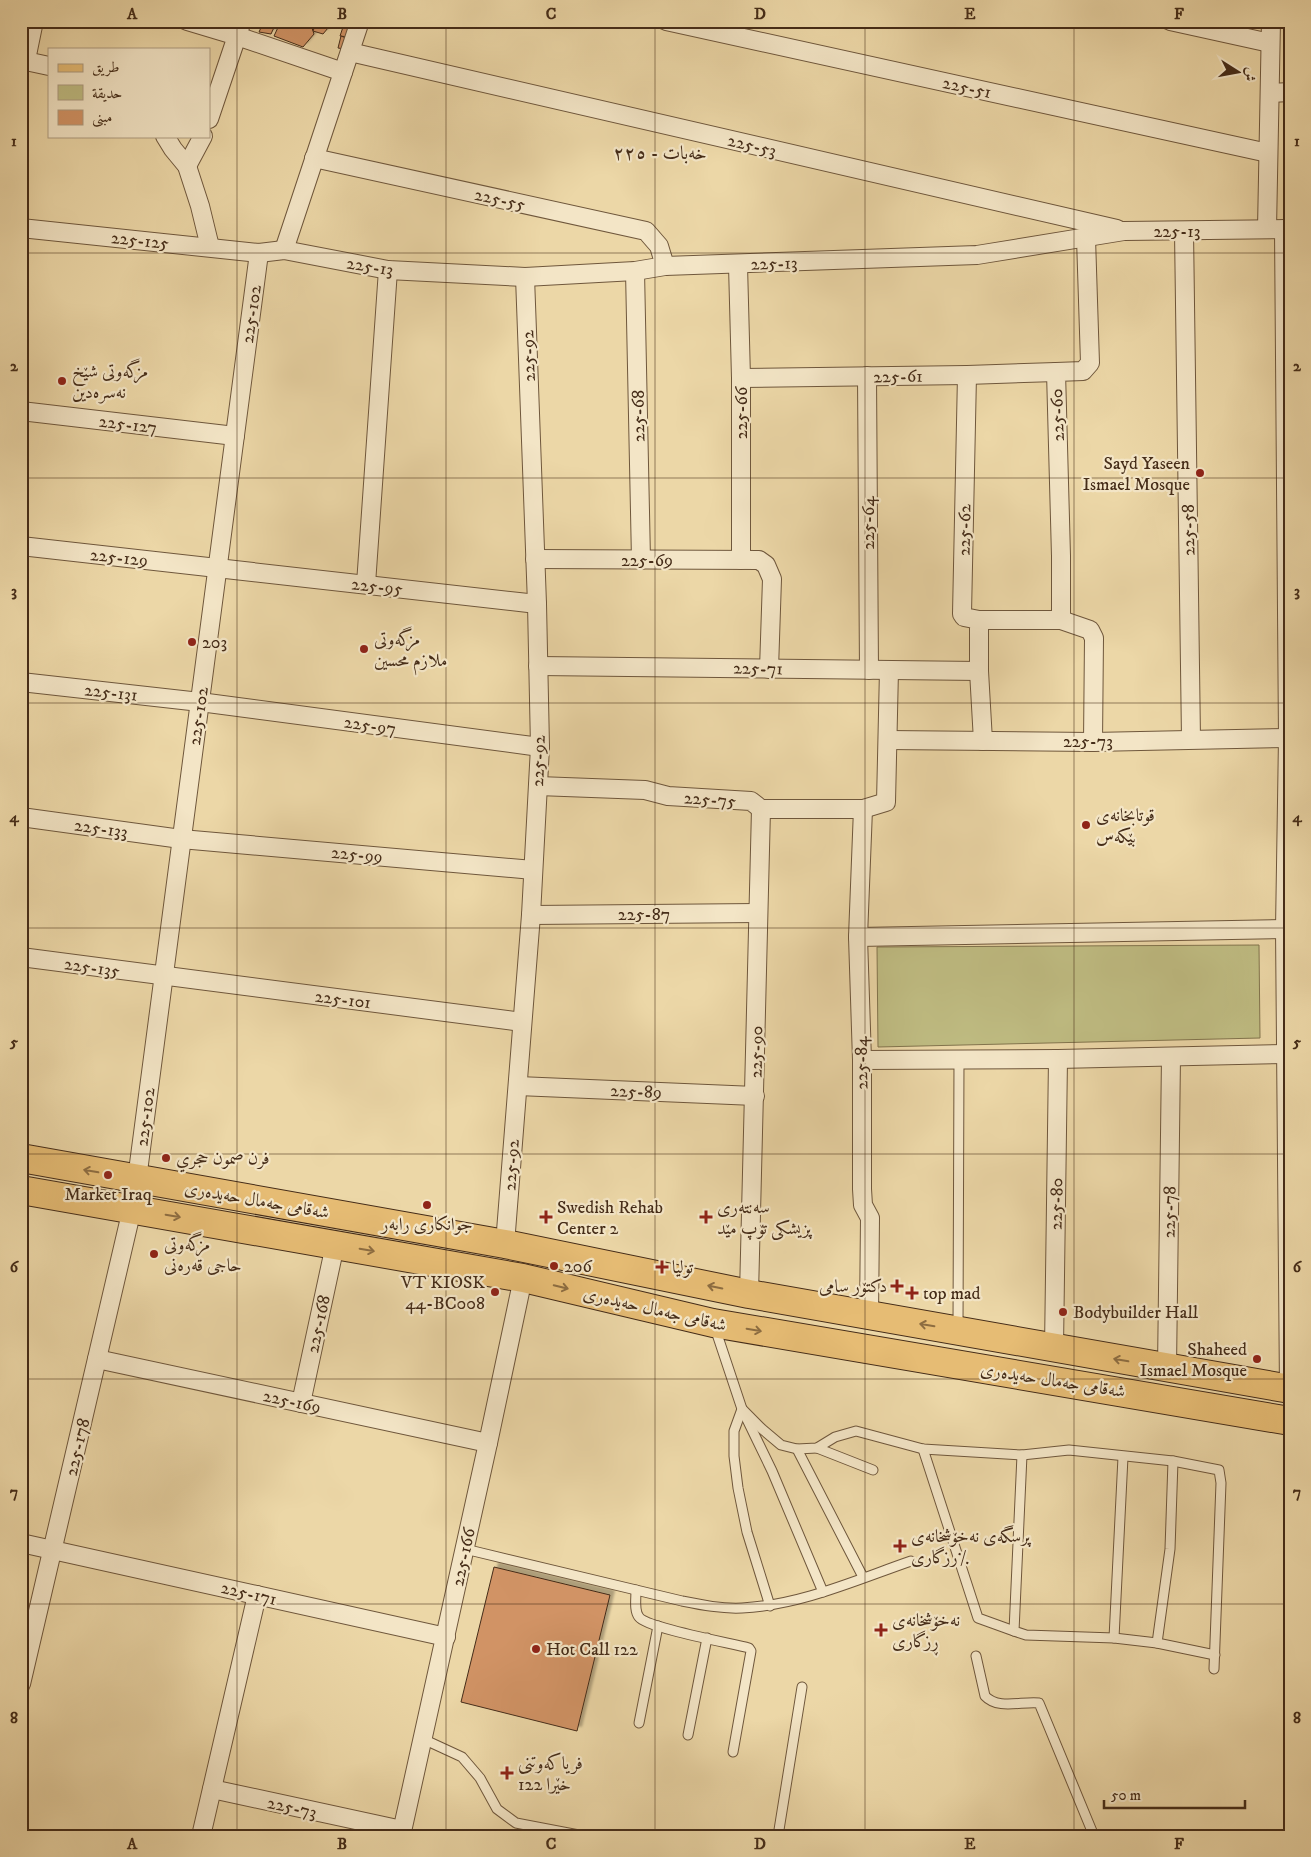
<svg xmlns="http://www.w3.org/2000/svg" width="1311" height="1857" viewBox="0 0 1311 1857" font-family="'IM FELL DW Pica',Amiri,serif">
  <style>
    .green { fill: #bfbc82; stroke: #82744d }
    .building { fill: #d19365; stroke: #452c18; filter: url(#shadow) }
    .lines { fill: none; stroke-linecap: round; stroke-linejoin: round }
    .lane-casing { stroke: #6f573c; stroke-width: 11 }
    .street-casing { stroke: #6f573c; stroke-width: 20 }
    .primary-casing { stroke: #452c18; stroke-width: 30 }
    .lane { stroke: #f3e5c6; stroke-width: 9 }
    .street { stroke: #f3e5c6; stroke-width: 18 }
    .primary { stroke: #e6bc74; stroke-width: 28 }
    .oneway { stroke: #8d6d41 }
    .grid { fill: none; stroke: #452c18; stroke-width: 1; stroke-opacity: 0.55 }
    .poi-dot { fill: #8f2418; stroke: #f3e5c6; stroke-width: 2 }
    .labels { text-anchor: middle; stroke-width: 4.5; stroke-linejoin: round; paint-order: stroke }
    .street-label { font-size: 18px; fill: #452c18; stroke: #f3e5c6 }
    .poi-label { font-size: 18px; fill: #452c18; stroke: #f3e5c6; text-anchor: start }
    .neighbourhood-label { font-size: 19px; fill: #452c18; stroke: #f3e5c6 }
    .neatline { fill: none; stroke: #452c18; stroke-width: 2 }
    .grid-label { font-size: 16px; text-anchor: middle; font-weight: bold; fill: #452c18 }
  </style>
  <defs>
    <filter id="shadow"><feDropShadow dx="4.5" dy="-4.5" stdDeviation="1" flood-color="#0004"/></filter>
  </defs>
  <rect width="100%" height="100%" fill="#ecd7a7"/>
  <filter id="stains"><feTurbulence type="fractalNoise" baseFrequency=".004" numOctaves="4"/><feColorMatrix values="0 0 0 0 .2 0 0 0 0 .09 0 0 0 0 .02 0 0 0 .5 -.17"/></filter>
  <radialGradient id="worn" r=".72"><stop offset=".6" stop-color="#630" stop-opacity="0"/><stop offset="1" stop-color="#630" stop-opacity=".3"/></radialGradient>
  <polygon class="green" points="1259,945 1260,1038 878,1047 877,947"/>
  <g class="building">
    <polygon points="264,21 277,21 271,34 259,32"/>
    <polygon points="281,21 291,21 312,28 314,34 303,47 274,36"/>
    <polygon points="317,21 343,21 341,28 328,28 323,34 313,31"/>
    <polygon points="345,21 351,21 348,37 340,36"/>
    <polygon points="341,36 346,38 344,49 338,48"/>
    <polygon points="494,1567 610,1595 577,1731 461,1702"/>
  </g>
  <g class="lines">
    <g class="lane-casing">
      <g id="lane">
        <polyline points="958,1327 959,1060"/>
        <polyline points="715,1328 742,1409 772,1471 823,1592"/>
        <polyline points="817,1448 873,1470"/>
        <polyline points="797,1449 863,1577"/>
        <polyline points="923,1449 978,1618 1014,1631"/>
        <polyline points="1022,1455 1014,1631 1026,1635 1114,1638 1157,1643 1215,1655"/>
        <path d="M465,1549L682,1601C702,1605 722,1609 742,1608C801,1605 856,1580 911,1561"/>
        <path d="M636,1590C636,1599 634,1611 639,1617C647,1628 730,1643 749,1648L751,1651L733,1752"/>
        <polyline points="770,1606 747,1532 738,1488 734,1456 734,1431 742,1409 762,1429 781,1445 797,1449 817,1448 835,1437 856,1431 923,1449 1022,1455 1069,1450 1173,1461 1219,1470 1221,1483 1214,1669"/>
        <polyline points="1114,1638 1123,1457"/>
        <polyline points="1157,1643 1170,1549 1173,1461"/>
        <path d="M976,1656L985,1696C998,1710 1022,1701 1039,1703L1094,1836"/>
        <polyline points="639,1723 658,1626"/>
        <polyline points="688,1735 707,1638"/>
        <polyline points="423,1739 462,1757 480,1778 497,1809 516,1823 584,1836"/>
        <polyline points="778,1836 802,1687"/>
      </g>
    </g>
    <g class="street-casing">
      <g id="street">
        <polyline points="187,21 237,36 343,72"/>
        <polyline points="666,21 1268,153"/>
        <polyline points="1170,21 1270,43"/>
        <polyline points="350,52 1117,229"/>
        <polyline points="21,60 49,66"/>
        <polyline points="26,60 34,21"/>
        <polyline points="1270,93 1290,92"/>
        <polyline points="209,119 242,21"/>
        <polyline points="165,136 173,149 187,166 200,206 210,247"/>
        <polyline points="314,158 646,231 659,246 665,266"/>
        <polyline points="187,166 203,136"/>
        <polyline points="21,228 259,253 284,250 388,270 525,277 635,271 665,266 977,255 1124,231 1290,229"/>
        <polyline points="1267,229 1271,21"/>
        <polyline points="1284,229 1288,738 1285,929 1289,1389"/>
        <polyline points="1184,231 1191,739"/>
        <polyline points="284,250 360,21"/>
        <polyline points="738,265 741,378 741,560"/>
        <polyline points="635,271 641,560"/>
        <polyline points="967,375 962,614 964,617 979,620 979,671 983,741"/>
        <polyline points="867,376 869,670"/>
        <polyline points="741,378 967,375 1056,372"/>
        <polyline points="21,411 235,436"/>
        <polyline points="21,546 537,604"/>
        <polyline points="535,559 759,560 766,565 772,579 769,669"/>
        <polyline points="366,584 388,270"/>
        <polyline points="979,620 1061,620 1090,630 1094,638 1093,742"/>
        <polyline points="1061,620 1061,556 1056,372 1083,371 1090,363 1086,238"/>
        <polyline points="538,666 979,671"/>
        <polyline points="21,682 200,702 540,747"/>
        <polyline points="888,740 1093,742 1288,738"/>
        <polyline points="538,786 645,790 668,796 751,801 761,809 863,809 886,802 889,670"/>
        <polyline points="863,809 858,937 862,1060 862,1189 863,1205 870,1218 869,1316"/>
        <polyline points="21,817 181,839 533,870"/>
        <polyline points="531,915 758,913"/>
        <polyline points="858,937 1285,929"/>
        <polyline points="21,957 522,1022"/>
        <polyline points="862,1060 1058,1059 1286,1054"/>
        <polyline points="518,1086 755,1096"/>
        <polyline points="137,1179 259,253"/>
        <polyline points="505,1244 531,915 540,747 537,604 525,277"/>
        <polyline points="749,1294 761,809"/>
        <polyline points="1054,1348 1058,1059"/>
        <polyline points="97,1359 488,1443"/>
        <polyline points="1167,1368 1171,1057"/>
        <polyline points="301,1403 335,1245"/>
        <polyline points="21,1543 446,1637"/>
        <polyline points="21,1684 132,1209"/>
        <polyline points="212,1789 402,1830"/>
        <polyline points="201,1836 257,1595"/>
        <polyline points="401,1836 488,1443 523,1278"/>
      </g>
    </g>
    <g class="primary-casing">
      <g id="primary">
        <polyline points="21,1158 505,1244 749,1294 1290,1389"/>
        <polyline points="21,1190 523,1278 713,1323 1290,1421"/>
      </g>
    </g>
    <use href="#lane" class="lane"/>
    <use href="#street" class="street"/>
    <use href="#primary" class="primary"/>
  </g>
  <defs><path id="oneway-shaft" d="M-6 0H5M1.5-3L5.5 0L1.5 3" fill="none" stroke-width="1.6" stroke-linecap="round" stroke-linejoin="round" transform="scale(1.25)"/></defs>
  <g class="oneway">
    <use href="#oneway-shaft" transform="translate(91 1171) rotate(-170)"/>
    <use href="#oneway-shaft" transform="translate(173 1216) rotate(10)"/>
    <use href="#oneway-shaft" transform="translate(367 1250) rotate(10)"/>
    <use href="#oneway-shaft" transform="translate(561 1287) rotate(14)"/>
    <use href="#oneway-shaft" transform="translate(715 1287) rotate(-168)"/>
    <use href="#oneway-shaft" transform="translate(927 1325) rotate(-171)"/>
    <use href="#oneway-shaft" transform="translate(754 1330) rotate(10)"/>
    <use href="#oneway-shaft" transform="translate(1121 1360) rotate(-170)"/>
  </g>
  <path class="grid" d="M237,21V1836M446,21V1836M655,21V1836M865,21V1836M1074,21V1836M21,253H1290M21,478H1290M21,703H1290M21,928H1290M21,1154H1290M21,1379H1290M21,1604H1290"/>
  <g class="poi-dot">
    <circle cx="62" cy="381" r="5"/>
    <circle cx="1200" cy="473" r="5"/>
    <circle cx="192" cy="642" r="5"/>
    <circle cx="364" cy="649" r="5"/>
    <circle cx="1086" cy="825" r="5"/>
    <circle cx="166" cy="1158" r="5"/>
    <circle cx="108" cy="1175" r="5"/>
    <circle cx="427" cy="1205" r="5"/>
    <path d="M543.5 1209.5h5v5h5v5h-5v5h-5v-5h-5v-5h5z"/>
    <path d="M703.5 1209.5h5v5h5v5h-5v5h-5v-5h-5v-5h5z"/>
    <circle cx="154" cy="1254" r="5"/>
    <circle cx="554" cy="1266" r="5"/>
    <path d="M659.5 1259.5h5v5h5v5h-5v5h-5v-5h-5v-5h5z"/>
    <path d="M894.5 1278.5h5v5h5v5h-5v5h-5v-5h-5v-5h5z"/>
    <circle cx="495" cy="1292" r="5"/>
    <path d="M909.5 1285.5h5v5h5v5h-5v5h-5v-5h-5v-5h5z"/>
    <circle cx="1063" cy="1312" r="5"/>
    <circle cx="1257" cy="1359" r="5"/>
    <path d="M897.5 1538.5h5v5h5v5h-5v5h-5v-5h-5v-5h5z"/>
    <path d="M878.5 1622.5h5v5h5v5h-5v5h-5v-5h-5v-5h5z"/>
    <circle cx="536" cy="1649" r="5"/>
    <path d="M504.5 1765.5h5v5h5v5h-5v5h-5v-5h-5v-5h5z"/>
  </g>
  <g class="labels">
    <g class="street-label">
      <text transform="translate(967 87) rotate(12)" y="6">225-51</text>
      <text transform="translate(752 145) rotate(13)" y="6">225-53</text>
      <text transform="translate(500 199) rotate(12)" y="6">225-55</text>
      <text x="1177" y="237">225-13</text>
      <text transform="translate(140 240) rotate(6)" y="6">225-125</text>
      <text transform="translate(774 263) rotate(-2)" y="6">225-13</text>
      <text transform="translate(370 266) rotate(9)" y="6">225-13</text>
      <text transform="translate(251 314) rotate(-82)" y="6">225-102</text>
      <text transform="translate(528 356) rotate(-92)" y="6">225-92</text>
      <text transform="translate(898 376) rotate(-1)" y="6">225-61</text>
      <text transform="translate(741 413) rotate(-90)" y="6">225-66</text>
      <text transform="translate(1057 415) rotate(-92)" y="6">225-60</text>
      <text transform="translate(638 416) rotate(-91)" y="6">225-68</text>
      <text transform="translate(128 424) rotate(7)" y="6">225-127</text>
      <text transform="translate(868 523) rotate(-90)" y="6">225-64</text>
      <text transform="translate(964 530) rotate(-89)" y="6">225-62</text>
      <text transform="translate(1188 530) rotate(-91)" y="6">225-58</text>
      <text transform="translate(119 557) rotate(6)" y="6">225-129</text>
      <text x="647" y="566">225-69</text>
      <text transform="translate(377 586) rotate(6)" y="6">225-95</text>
      <text transform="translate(758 668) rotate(1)" y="6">225-71</text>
      <text transform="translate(111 692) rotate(6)" y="6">225-131</text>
      <text transform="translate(198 716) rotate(-82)" y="6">225-102</text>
      <text transform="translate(370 725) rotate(8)" y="6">225-97</text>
      <text x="1088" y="747">225-73</text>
      <text transform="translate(538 761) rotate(-88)" y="6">225-92</text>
      <text transform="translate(710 799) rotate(4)" y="6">225-75</text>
      <text transform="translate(101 828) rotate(8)" y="6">225-133</text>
      <text transform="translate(357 854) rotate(5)" y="6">225-99</text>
      <text x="644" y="920">225-87</text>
      <text transform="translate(92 967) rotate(8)" y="6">225-135</text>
      <text transform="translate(343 999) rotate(7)" y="6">225-101</text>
      <text transform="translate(756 1052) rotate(-89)" y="6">225-90</text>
      <text transform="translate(861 1063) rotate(-91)" y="6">225-84</text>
      <text transform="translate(636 1091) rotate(2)" y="6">225-89</text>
      <text transform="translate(145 1117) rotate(-83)" y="6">225-102</text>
      <text transform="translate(511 1165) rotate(-86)" y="6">225-92</text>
      <text transform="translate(257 1200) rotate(10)" y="6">شەقامی جەمال حەیدەری</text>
      <text transform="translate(1056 1204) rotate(-89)" y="6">225-80</text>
      <text transform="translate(1169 1212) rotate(-89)" y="6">225-78</text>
      <text transform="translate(655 1309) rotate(13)" y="6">شەقامی جەمال حەیدەری</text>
      <text transform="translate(318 1324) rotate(-78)" y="6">225-168</text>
      <text transform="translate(1053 1380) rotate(9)" y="6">شەقامی جەمال حەیدەری</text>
      <text transform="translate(292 1401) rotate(12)" y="6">225-169</text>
      <text transform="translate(77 1447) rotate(-77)" y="6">225-178</text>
      <text transform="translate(463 1557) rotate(-78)" y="6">225-166</text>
      <text transform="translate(249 1593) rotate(13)" y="6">225-171</text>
      <text transform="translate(292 1807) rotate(12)" y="6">225-73</text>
    </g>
    <g class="poi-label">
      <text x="72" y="377">مزگه‌وتی شێخ<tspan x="72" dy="21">نه‌سرەدین</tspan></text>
      <text x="1190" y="469" text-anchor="end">Sayd Yaseen<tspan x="1190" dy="21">Ismael Mosque</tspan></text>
      <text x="374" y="645">مزگه‌وتی<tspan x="374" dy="21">ملازم محسین</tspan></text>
      <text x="202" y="648">203</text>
      <text x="1096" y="821">قوتابخانەی<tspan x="1096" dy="21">بێكه‌س</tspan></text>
      <text x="176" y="1164">فرن صمون حجري</text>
      <text x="108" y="1200" text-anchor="middle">Market Iraq</text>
      <text x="557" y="1213">Swedish Rehab<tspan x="557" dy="21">Center 2</tspan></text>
      <text x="717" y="1213">سەنتەری<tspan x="717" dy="21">پزیشکی تۆپ مێد</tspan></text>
      <text x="427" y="1230" text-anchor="middle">جوانکاری رابەر</text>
      <text x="164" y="1250">مزگەوتی<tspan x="164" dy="21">حاجی قەرەنی</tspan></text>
      <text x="564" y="1272">206</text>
      <text x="672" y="1273">تولیا</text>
      <text x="485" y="1288" text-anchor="end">VT KIOSK<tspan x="485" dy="21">44-BC008</tspan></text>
      <text x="887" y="1292" text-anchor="end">دكتۆر سامی</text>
      <text x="923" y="1299">top mad</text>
      <text x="1073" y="1318">Bodybuilder Hall</text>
      <text x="1247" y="1355" text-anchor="end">Shaheed<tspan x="1247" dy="21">Ismael Mosque</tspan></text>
      <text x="911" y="1542">پرسگەی نەخۆشخانەی<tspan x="911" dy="21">رزگاری٪</tspan></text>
      <text x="892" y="1626">نەخۆشخانەی<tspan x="892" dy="21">ڕزگاری</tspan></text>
      <text x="546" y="1655">Hot Call 122</text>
      <text x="518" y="1769">فریاکەوتنی<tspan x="518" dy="21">خێرا 122</tspan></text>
    </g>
    <g class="neighbourhood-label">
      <text x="660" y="159">خەبات - ٢٢٥</text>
    </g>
  </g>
  <rect width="1311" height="1857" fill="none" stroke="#ecd7a7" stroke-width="55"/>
  <rect x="48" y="48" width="162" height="90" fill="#f3e5c6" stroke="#ad9b80"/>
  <rect x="58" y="64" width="25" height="8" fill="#e6bc74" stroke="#ad9b80"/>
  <text x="92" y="72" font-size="15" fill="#452c18">طريق</text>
  <rect x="58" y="85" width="25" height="15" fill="#bfbc82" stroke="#ad9b80"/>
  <text x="92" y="98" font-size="15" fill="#452c18">حديقة</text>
  <rect x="58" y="110" width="25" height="15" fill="#d19365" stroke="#ad9b80"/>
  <text x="92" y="122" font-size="15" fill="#452c18">مبنى</text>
  <g transform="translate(1238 72) rotate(101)" stroke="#f3e5c6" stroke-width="4" paint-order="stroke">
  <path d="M0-4L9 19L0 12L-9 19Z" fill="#452c18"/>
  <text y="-8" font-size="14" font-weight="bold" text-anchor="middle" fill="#452c18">ش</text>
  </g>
  <path d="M1104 1800v8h141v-8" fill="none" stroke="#452c18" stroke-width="2.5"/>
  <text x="1111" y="1800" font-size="15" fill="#452c18" stroke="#f3e5c6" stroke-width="4" paint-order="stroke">50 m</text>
  <rect x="28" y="28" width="1256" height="1802" class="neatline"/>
  <g class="grid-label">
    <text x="132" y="19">A</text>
    <text x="342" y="19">B</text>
    <text x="551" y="19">C</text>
    <text x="760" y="19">D</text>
    <text x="970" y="19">E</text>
    <text x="1179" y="19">F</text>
    <text x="14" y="146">1</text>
    <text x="1297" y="146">1</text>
    <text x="14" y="371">2</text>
    <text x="1297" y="371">2</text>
    <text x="14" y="596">3</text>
    <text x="1297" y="596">3</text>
    <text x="14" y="822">4</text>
    <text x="1297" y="822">4</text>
    <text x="14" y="1047">5</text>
    <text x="1297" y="1047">5</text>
    <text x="14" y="1272">6</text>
    <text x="1297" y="1272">6</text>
    <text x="14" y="1497">7</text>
    <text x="1297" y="1497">7</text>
    <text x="14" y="1723">8</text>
    <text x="1297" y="1723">8</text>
    <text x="132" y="1849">A</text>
    <text x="342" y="1849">B</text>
    <text x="551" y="1849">C</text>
    <text x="760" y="1849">D</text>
    <text x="970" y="1849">E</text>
    <text x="1179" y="1849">F</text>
  </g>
  <rect width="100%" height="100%" filter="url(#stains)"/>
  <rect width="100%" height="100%" fill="url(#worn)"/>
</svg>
